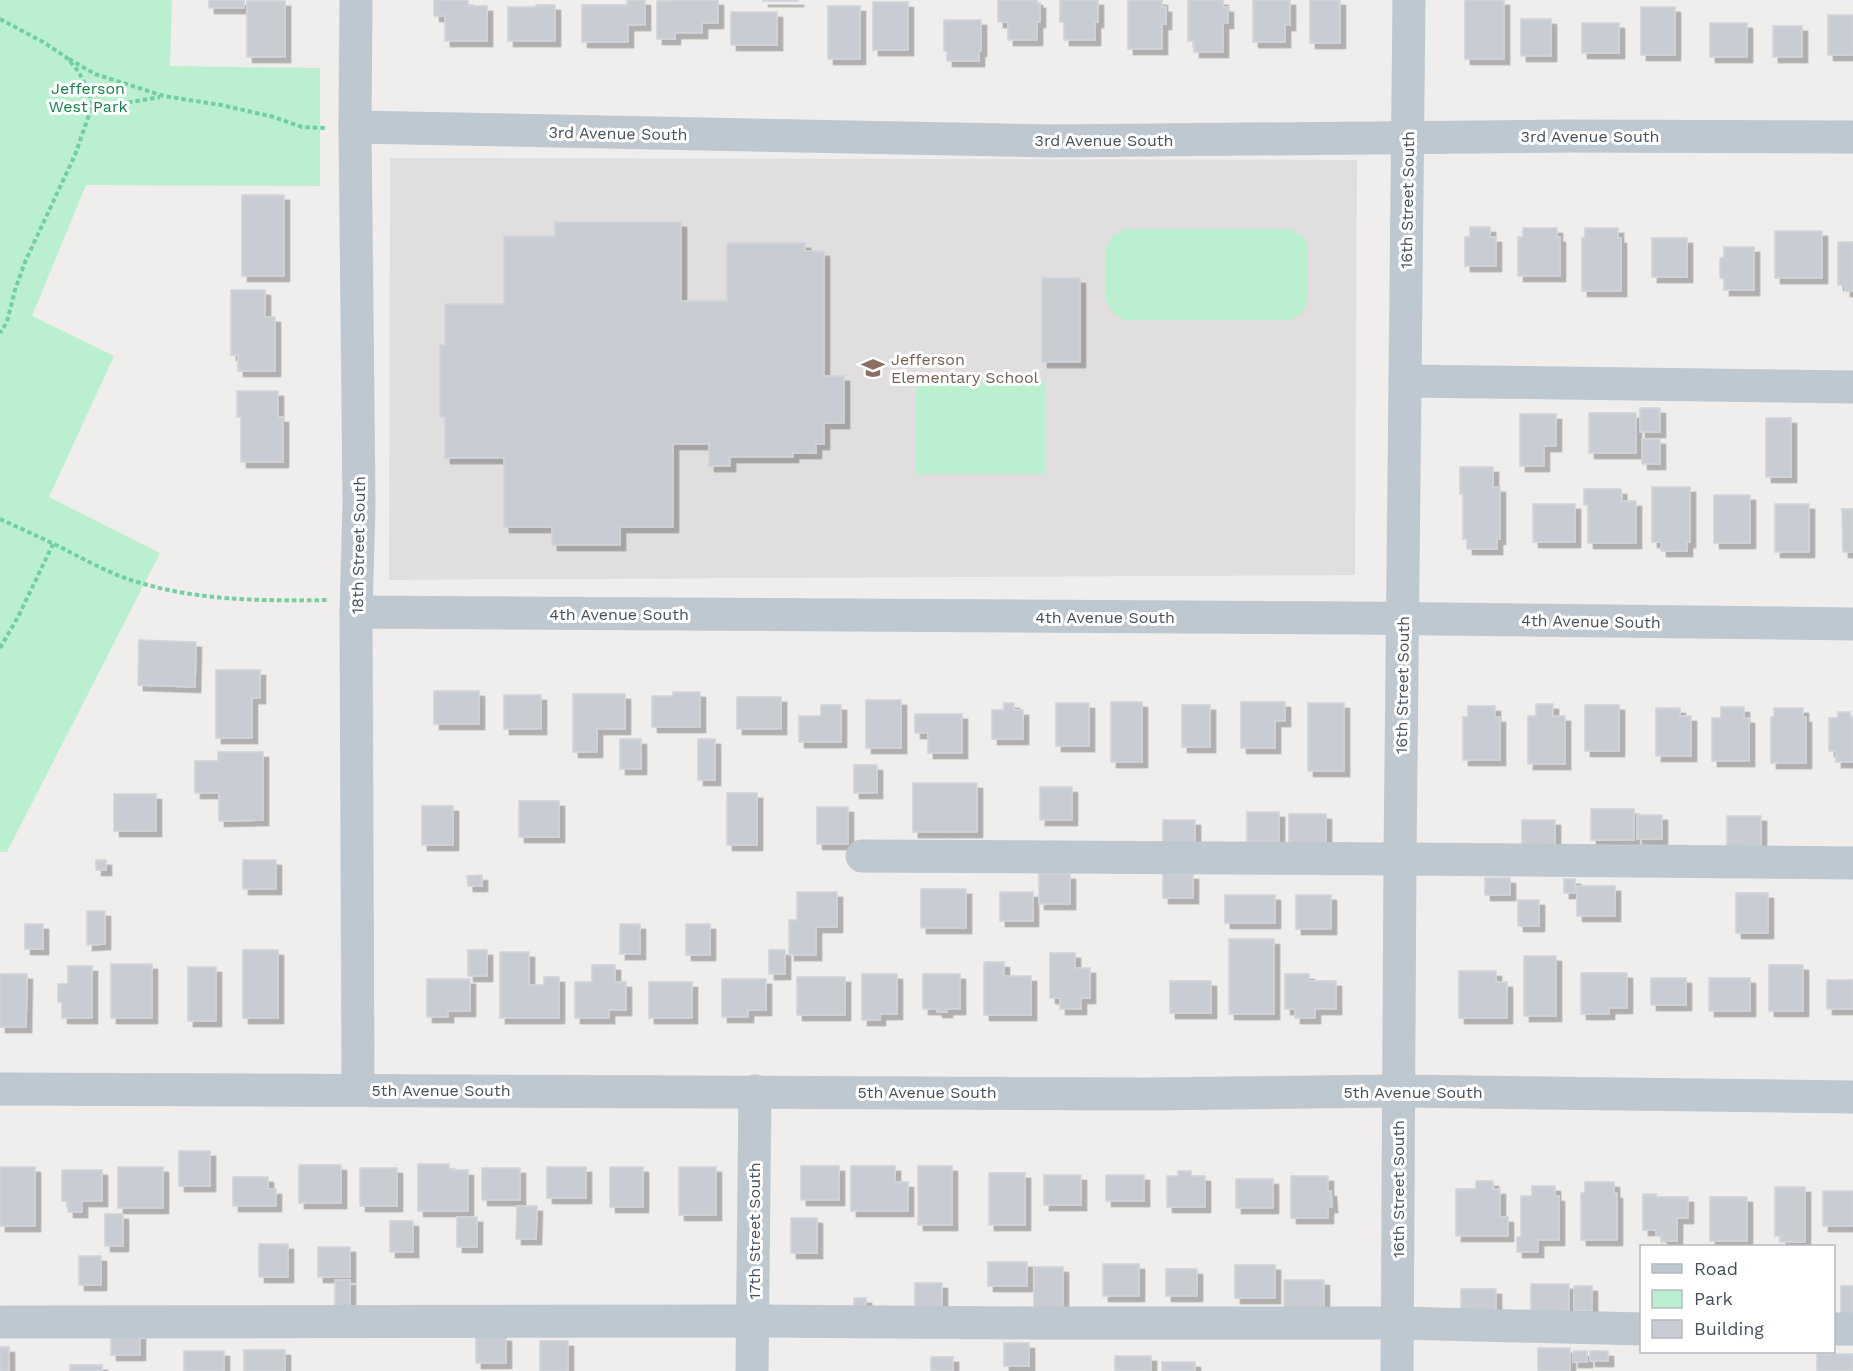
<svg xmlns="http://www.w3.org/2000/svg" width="1853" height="1371" viewBox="0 0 1853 1371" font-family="'Work Sans',sans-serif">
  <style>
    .education { fill: #e1dedf }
    .green { fill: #baf0cf }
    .building { fill: #caccd3; stroke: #d1d4d9; stroke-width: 1.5; filter: url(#shadow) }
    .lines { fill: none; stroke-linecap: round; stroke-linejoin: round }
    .path { stroke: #71cfa1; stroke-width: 4; stroke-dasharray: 4.5 3; stroke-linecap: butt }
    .minor { stroke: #bdc8d0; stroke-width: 33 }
    .labels { text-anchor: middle; stroke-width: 6; stroke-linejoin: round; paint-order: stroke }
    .park-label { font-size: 16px; fill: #147f49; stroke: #fff }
    .street-label { font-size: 16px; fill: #45515c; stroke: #fff }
    .education-label { font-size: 16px; fill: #785e54; stroke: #fff; text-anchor: start }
  </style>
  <defs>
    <filter id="shadow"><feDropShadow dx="5.5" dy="5.5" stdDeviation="0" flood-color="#0004"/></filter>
  </defs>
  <rect width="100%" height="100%" fill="#f0eded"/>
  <polygon class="education" points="390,158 1357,160 1355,575 389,580"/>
  <g class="green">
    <polygon points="0,0 172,0 170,66 320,68 320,186 86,185 32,316 114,356 49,497 160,553 7,852 0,852"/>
    <polygon points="1124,229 1290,229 1303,236 1308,248 1308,300 1302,313 1290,320 1124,320 1113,313 1106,300 1106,248 1113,236"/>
    <rect x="916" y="380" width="129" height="94"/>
  </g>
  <g class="building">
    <rect x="209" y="0" width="35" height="8"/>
    <polygon points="434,0 468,0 468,6 487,6 487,41 445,41 445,16 434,16"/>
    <polygon points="627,0 645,0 645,25 628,25 628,42 582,42 582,5 627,5"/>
    <polygon points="674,0 718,0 718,23 702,23 702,33 675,33 675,39 657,39 657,1 674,1"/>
    <rect x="763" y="0" width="35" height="1"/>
    <polygon points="998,0 1037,0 1037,3 1040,3 1040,22 1037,22 1037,40 1008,40 1008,22 998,22"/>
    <polygon points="1060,0 1098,0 1098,22 1095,22 1095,40 1064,40 1064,22 1060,22"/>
    <polygon points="1128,0 1162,0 1162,7 1166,7 1166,24 1162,24 1162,49 1128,49"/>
    <polygon points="1188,0 1223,0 1223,7 1228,7 1228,23 1223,23 1223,52 1194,52 1194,41 1188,41"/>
    <polygon points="1253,0 1290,0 1290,25 1285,25 1285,42 1253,42"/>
    <rect x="1310" y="0" width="30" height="43"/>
    <rect x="1465" y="0" width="39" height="59"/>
    <rect x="247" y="1" width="38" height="56"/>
    <rect x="873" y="2" width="35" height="48"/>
    <polygon points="536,5 555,5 555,41 508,41 508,7 536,7"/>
    <rect x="828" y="6" width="32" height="53"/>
    <rect x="1641" y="7" width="34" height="48"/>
    <rect x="731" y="12" width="46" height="33"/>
    <rect x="1828" y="15" width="25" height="40"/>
    <rect x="1521" y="19" width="30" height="37"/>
    <polygon points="944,20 981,20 981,51 979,51 979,61 947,61 947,51 944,51"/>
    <rect x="1582" y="23" width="37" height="30"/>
    <rect x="1710" y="23" width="37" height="34"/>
    <rect x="1773" y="26" width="29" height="31"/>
    <rect x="242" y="195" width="42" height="81"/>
    <polygon points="555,222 681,222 681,301 727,301 727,243 805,243 805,251 824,251 824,376 844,376 844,423 824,423 824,444 816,444 816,453 793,453 793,457 730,457 730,466 709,466 709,444 673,444 673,527 620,527 620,545 552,545 552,527 504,527 504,458 445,458 445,417 440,417 440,345 445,345 445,304 504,304 504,236 555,236"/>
    <polygon points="1470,227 1490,227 1490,237 1496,237 1496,266 1465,266 1465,237 1470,237"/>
    <polygon points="1523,228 1557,228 1557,237 1560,237 1560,276 1518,276 1518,237 1523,237"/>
    <polygon points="1585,228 1618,228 1618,238 1621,238 1621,291 1582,291 1582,238 1585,238"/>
    <rect x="1775" y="231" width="47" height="47"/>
    <rect x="1652" y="238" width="35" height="39"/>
    <polygon points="1838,242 1853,242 1853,291 1845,291 1845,285 1838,285"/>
    <polygon points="1724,247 1754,247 1754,290 1724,290 1724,278 1720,278 1720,258 1724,258"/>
    <rect x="1042" y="278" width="38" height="84"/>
    <polygon points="231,290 265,290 265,317 275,317 275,371 238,371 238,355 231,355"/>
    <polygon points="237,391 278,391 278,417 283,417 283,462 241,462 241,417 237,417"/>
    <rect x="1640" y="408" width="20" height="24"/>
    <rect x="1589" y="413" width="47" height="40"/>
    <polygon points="1520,414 1556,414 1556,446 1544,446 1544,466 1520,466"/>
    <rect x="1766" y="418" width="25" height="59"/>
    <rect x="1642" y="439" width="18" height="25"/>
    <polygon points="1460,467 1493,467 1493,487 1500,487 1500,539 1497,539 1497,549 1467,549 1467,539 1463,539 1463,494 1460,494"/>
    <polygon points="1652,487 1690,487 1690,542 1687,542 1687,551 1661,551 1661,542 1652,542"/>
    <polygon points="1584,489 1621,489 1622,501 1636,501 1636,543 1588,543 1588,505 1584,505"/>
    <rect x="1714" y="495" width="36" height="48"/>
    <rect x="1533" y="504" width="42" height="38"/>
    <rect x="1775" y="504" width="34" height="48"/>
    <polygon points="1842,509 1853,509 1853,552 1843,552"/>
    <polygon points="139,640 196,642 195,687 138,685"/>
    <polygon points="216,670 260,670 260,698 252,698 252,738 216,738"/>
    <rect x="434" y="691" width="45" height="33"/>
    <polygon points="673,692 700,692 700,727 652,727 652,696 673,696"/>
    <polygon points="573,694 625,694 625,729 597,729 597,752 573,752"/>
    <rect x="504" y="695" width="37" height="34"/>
    <rect x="737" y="697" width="44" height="32"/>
    <rect x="866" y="700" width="35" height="48"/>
    <rect x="1111" y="702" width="31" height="60"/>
    <polygon points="1241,702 1285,702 1285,721 1275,721 1275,748 1241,748"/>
    <polygon points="1004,703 1014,703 1014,710 1023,710 1023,739 992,739 992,710 1004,710"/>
    <rect x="1056" y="703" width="33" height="43"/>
    <rect x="1308" y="703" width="36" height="68"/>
    <polygon points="1536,704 1553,704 1553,716 1565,716 1565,764 1528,764 1528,716 1536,716"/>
    <polygon points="821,705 841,705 841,742 799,742 799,716 821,716"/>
    <rect x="1182" y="705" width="28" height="42"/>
    <rect x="1585" y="705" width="34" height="46"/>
    <polygon points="1468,706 1495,706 1495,717 1500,717 1500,760 1463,760 1463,717 1468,717"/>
    <polygon points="1721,707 1744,707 1744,718 1749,718 1749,761 1712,761 1712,718 1721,718"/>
    <polygon points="1656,708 1680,708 1680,716 1691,716 1691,756 1656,756"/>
    <polygon points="1774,708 1803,708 1803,717 1806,717 1806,763 1771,763 1771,717 1774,717"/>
    <polygon points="1838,712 1850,712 1850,718 1853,718 1853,762 1836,762 1836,751 1829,751 1829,718 1838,718"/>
    <polygon points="915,714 962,714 962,753 928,753 928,733 915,733"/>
    <rect x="620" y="739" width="21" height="30"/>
    <rect x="698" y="739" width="17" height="41"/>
    <polygon points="218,752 263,752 263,820 219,821 219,793 195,793 195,761 218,761"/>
    <rect x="854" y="765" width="23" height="28"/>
    <rect x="913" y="783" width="64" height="49"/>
    <rect x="1040" y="787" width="32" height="33"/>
    <rect x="727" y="793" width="30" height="52"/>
    <rect x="114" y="794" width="42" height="37"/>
    <rect x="519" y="801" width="40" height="36"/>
    <rect x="422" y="806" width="31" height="39"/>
    <rect x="817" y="807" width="31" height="37"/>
    <rect x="1591" y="809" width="43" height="31"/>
    <rect x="1247" y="812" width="32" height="29"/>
    <rect x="1289" y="814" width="37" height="33"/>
    <rect x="1637" y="815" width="25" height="24"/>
    <rect x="1727" y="816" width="34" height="32"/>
    <rect x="1163" y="820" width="32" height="25"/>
    <rect x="1522" y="820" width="33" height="26"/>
    <rect x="96" y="860" width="10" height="10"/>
    <rect x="243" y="860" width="33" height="29"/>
    <rect x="1039" y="874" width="31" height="30"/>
    <rect x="1163" y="874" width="30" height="24"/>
    <polygon points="482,875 482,886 468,886 467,876"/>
    <rect x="1485" y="878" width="25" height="17"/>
    <rect x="1564" y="879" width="11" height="14"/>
    <rect x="1577" y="886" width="38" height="30"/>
    <rect x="921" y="889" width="45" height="39"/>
    <polygon points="797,892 837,892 837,927 816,927 816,955 789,955 789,920 797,920"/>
    <rect x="1000" y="892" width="33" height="29"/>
    <rect x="1736" y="893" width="32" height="40"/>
    <rect x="1225" y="895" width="50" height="28"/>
    <rect x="1296" y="895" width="35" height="34"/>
    <rect x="1518" y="900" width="21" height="26"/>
    <polygon points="87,911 105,911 105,944 87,945"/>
    <rect x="25" y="924" width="18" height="25"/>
    <rect x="620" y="924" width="20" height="30"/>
    <rect x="686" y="924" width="24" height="31"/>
    <rect x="1229" y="939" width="45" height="75"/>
    <rect x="243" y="950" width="35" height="68"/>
    <rect x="468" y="950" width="19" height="26"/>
    <rect x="769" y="950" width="16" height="24"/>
    <polygon points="500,952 529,952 529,985 544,985 544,977 559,977 559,1018 500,1018"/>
    <polygon points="1050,953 1075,953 1075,968 1090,968 1090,998 1081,998 1081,1009 1060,1009 1060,998 1050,998"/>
    <rect x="1524" y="956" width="32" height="60"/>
    <polygon points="984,962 1004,962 1004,976 1031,976 1031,1015 984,1015"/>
    <rect x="111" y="964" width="41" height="54"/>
    <polygon points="592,965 615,965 615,982 626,982 626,1010 609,1010 609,1018 575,1018 575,982 592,982"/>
    <rect x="1769" y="965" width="34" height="46"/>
    <polygon points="68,966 92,966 92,1018 62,1018 62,1002 58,1002 58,984 68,984"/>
    <rect x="188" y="967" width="28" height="54"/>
    <polygon points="1459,971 1496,971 1496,982 1507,982 1507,1018 1459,1018"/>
    <polygon points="1581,973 1627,973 1627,1008 1609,1008 1609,1014 1581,1014"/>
    <polygon points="0,974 27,974 26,1027 0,1027"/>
    <polygon points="862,974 897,974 897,1014 880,1014 880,1020 862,1020"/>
    <polygon points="923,974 960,974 960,1009 947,1009 947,1012 937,1012 937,1009 923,1009"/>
    <polygon points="1285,974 1309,974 1309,981 1336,981 1336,1009 1315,1009 1315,1018 1295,1018 1295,1009 1285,1009"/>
    <rect x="797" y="977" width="48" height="38"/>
    <rect x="1651" y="978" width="35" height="27"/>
    <rect x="1709" y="978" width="41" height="33"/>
    <polygon points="427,979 470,979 470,1011 448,1011 448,1017 427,1017"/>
    <polygon points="722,979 766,979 766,1010 748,1010 748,1017 722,1017"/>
    <rect x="1827" y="980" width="26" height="29"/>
    <rect x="1170" y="981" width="41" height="32"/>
    <rect x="649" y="982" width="43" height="36"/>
    <rect x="179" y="1151" width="31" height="35"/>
    <polygon points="418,1164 449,1164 449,1170 468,1170 468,1211 418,1211"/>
    <rect x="299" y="1165" width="42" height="38"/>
    <rect x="801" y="1166" width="38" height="34"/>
    <polygon points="851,1166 895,1166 895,1182 908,1182 908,1211 851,1211"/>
    <rect x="918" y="1166" width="34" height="59"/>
    <rect x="0" y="1167" width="35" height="59"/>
    <rect x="118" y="1167" width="45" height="41"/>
    <rect x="547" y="1167" width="39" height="31"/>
    <rect x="610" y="1167" width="33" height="40"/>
    <rect x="679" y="1167" width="37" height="48"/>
    <rect x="360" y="1168" width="37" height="38"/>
    <rect x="482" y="1168" width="38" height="32"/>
    <polygon points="62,1170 102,1170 102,1201 82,1201 82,1212 68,1212 68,1201 62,1201"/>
    <polygon points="1178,1171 1191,1171 1191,1176 1205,1176 1205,1207 1167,1207 1167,1176 1178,1176"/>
    <rect x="989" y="1173" width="36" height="52"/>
    <rect x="1044" y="1175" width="37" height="30"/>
    <rect x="1106" y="1175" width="38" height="26"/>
    <polygon points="1291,1176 1328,1176 1328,1191 1331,1191 1332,1207 1328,1207 1328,1218 1291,1218"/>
    <polygon points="233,1177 268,1177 268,1189 276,1189 276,1206 233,1206"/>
    <rect x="1236" y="1179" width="37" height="29"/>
    <polygon points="1476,1181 1493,1181 1493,1189 1500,1189 1500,1217 1508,1217 1508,1236 1456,1236 1456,1189 1476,1189"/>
    <polygon points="1585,1182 1614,1182 1614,1193 1617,1193 1617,1240 1581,1240 1581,1193 1585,1193"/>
    <polygon points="1532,1186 1555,1186 1555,1196 1559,1196 1559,1240 1538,1240 1538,1252 1517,1252 1517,1237 1521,1237 1521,1196 1532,1196"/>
    <polygon points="1775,1187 1805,1187 1805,1242 1781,1242 1781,1236 1775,1236"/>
    <rect x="1823" y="1191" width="30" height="35"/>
    <polygon points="1643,1194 1656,1194 1656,1197 1688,1197 1688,1218 1677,1218 1677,1241 1662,1241 1662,1236 1656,1236 1656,1230 1643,1230"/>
    <rect x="1710" y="1197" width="37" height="44"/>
    <polygon points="517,1206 537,1206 536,1239 516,1239"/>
    <rect x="105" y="1214" width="18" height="32"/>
    <rect x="457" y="1217" width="20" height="30"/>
    <rect x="791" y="1218" width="26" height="35"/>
    <rect x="390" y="1221" width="23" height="31"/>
    <rect x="259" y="1244" width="29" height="33"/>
    <rect x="318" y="1247" width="32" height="30"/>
    <rect x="79" y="1256" width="22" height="29"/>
    <rect x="988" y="1262" width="39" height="24"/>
    <rect x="1103" y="1264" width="36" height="32"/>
    <rect x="1235" y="1265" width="40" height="33"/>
    <rect x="1034" y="1267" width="29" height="44"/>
    <rect x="1166" y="1269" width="31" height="27"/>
    <rect x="335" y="1280" width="15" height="26"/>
    <rect x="1284" y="1280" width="40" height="35"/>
    <rect x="915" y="1283" width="27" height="29"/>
    <rect x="1531" y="1284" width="38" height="31"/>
    <rect x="1574" y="1286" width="18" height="24"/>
    <rect x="1841" y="1286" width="12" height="30"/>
    <rect x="1461" y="1289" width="35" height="29"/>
    <rect x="854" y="1298" width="12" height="9"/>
    <rect x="111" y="1334" width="29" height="21"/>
    <rect x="476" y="1336" width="30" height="27"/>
    <rect x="540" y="1341" width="28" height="30"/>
    <rect x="1004" y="1343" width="25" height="23"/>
    <rect x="0" y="1347" width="9" height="24"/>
    <rect x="1538" y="1348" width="32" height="23"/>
    <rect x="244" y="1350" width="41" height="21"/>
    <rect x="184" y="1351" width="40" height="20"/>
    <rect x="1573" y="1351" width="14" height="11"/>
    <rect x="1590" y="1351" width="18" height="10"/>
    <rect x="1817" y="1354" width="36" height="17"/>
    <rect x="1115" y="1356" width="36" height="15"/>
    <rect x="931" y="1357" width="22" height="14"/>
    <rect x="1162" y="1362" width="33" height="9"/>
    <rect x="70" y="1365" width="32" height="6"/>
  </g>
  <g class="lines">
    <g class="path">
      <polyline points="0,19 43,42 66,57 79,72 90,95 91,109 75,155 25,262 15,290 7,322 0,333"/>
      <polyline points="69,59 95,74 164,96 221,105 274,117 302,127 326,128"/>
      <polyline points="91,109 160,97"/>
      <path d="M0,519C22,529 44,539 66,550C89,562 113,575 137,582C200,601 264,601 328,600"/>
      <polyline points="0,648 18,617 53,544"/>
    </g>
    <g class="minor">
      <polyline points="356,0 355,127 359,503 356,612 358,1089"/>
      <polyline points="355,127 1052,141 1568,136 1853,137"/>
      <polyline points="1405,381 1853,387"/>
      <polyline points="356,612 1354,618 1853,624"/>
      <polyline points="862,856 1400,859 1853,863"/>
      <polyline points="0,1089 1145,1094 1399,1091 1853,1097"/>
      <polyline points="0,1322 753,1321 1034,1323 1398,1323 1642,1329"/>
      <polyline points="1834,1329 1853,1329"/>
      <polyline points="752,1371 755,1091"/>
      <polyline points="1397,1371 1400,859 1409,0"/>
    </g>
  </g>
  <defs>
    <g id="school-bare" transform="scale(1.8)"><path d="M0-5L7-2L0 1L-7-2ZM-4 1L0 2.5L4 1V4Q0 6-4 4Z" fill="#8d6e63" stroke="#fff" stroke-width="2.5" paint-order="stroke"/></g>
  </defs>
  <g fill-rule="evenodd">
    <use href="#school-bare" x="873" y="368"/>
  </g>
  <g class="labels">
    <g class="park-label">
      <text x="88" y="94">Jefferson<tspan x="88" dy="18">West Park</tspan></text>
    </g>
    <g class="street-label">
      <text transform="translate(618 133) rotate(1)" y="6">3rd Avenue South</text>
      <text x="1590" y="142">3rd Avenue South</text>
      <text x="1104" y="146">3rd Avenue South</text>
      <text transform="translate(1407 200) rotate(-89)" y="6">16th Street South</text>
      <text transform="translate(358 545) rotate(-89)" y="6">18th Street South</text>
      <text x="619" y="620">4th Avenue South</text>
      <text x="1105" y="623">4th Avenue South</text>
      <text transform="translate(1591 621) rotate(1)" y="6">4th Avenue South</text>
      <text transform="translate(1402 685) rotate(-89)" y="6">16th Street South</text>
      <text x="441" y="1096">5th Avenue South</text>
      <text x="927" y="1098">5th Avenue South</text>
      <text x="1413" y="1098">5th Avenue South</text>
      <text transform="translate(1398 1189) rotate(-90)" y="6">16th Street South</text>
      <text transform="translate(754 1231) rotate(-90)" y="6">17th Street South</text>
    </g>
    <g class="education-label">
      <text x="891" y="365">Jefferson<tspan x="891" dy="18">Elementary School</tspan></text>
    </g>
  </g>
  <rect x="1640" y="1245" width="195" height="108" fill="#ffffff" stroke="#b5b9be" stroke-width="1.5"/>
  <rect x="1652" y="1264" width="30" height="9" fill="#bdc8d0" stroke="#b5b9be" stroke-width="1.5"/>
  <text x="1694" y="1275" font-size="18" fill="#45515c">Road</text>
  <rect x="1652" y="1290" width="30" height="18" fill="#baf0cf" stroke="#b5b9be" stroke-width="1.5"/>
  <text x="1694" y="1305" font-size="18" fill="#45515c">Park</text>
  <rect x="1652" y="1320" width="30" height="18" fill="#caccd3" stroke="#b5b9be" stroke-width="1.5"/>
  <text x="1694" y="1335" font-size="18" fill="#45515c">Building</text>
</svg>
